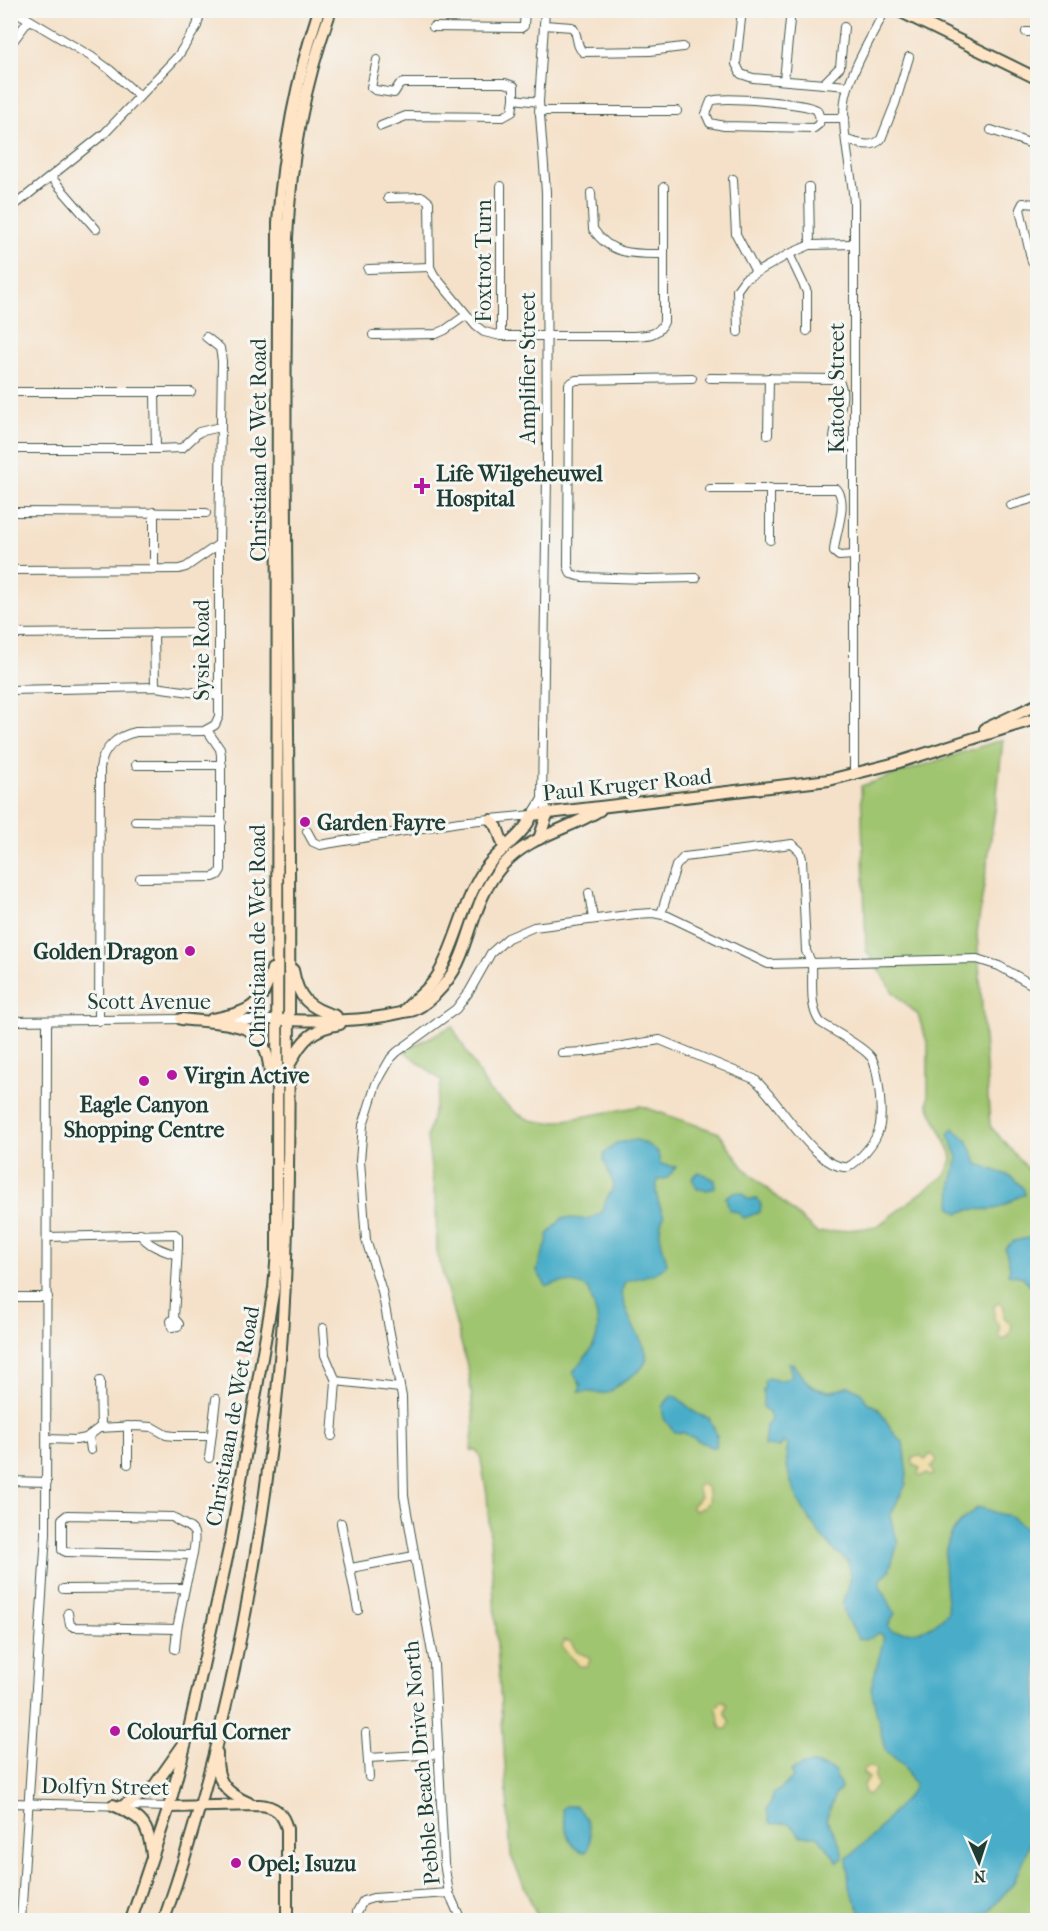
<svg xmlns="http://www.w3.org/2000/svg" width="1048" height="1931" viewBox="0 0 1048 1931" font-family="'IM FELL French Canon',serif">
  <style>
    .green { fill: #a0c570; stroke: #608152; stroke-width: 1.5 }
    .sand { fill: #eeda9e; stroke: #868c69; stroke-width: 1.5 }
    .water { fill: #4aadc9; stroke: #34757e; stroke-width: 1.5 }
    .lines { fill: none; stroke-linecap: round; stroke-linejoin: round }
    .street-casing { stroke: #3f564a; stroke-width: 10 }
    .secondary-casing { stroke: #3f564a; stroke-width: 14 }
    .street { stroke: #fff; stroke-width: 8 }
    .secondary { stroke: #ffe4c6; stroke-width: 10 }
    .poi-dot { fill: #b5179e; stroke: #f6f6f2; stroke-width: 2 }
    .labels { text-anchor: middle; stroke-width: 6; stroke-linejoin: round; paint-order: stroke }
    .street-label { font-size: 22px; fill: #1f3d34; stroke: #f6f6f2 }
    .poi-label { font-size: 22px; font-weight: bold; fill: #1f3d34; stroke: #f6f6f2; text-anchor: start }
  </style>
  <rect width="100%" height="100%" fill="#f6f6f2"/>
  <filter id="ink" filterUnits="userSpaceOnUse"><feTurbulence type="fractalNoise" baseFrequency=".0167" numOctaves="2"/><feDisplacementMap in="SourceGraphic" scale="12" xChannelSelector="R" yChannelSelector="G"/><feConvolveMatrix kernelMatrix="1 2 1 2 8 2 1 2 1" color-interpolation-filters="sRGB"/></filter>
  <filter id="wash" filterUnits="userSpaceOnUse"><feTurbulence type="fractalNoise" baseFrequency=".008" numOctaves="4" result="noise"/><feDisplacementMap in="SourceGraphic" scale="24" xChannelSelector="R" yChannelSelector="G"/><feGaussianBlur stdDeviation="1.35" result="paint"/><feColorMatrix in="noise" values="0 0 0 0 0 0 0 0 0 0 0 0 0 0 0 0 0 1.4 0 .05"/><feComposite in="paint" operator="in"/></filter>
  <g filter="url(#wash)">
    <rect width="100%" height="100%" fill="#f5e1c9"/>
    <polygon class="green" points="1003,739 996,803 977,933 990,1126 1037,1179 1037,1920 539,1920 511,1856 487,1494 480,1455 476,1450 471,1451 474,1421 469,1373 437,1252 436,1207 427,1137 442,1081 404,1051 452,1026 489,1091 518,1114 530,1120 549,1123 641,1106 719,1133 744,1168 817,1233 876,1227 945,1175 952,1160 951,1153 928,1105 928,1045 918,1015 893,992 866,950 861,786"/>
    <g class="sand">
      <polygon points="999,1303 1004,1307 1004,1317 1012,1325 1010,1334 1004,1340 999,1337 1000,1327 994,1319 994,1306"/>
      <polygon points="931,1454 937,1459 935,1463 930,1467 934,1474 931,1476 926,1474 920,1476 918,1474 920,1468 913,1464 912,1458 919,1456 925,1460"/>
      <path d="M701,1484L707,1488C711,1505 707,1504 696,1511L692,1509V1506L700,1497L697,1487Z"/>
      <path d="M565,1640L571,1642L577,1652L589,1657L590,1661L587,1666H579C574,1657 563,1653 562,1645Z"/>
      <path d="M721,1701H724L727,1705L725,1712L730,1723L727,1729H722C716,1723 721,1715 716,1708Z"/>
      <polygon points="871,1766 876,1770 874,1777 877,1786 868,1795 864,1792 864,1785 869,1777 863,1774 863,1770"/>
    </g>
    <g class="water">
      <path d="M953,1128L967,1140L978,1164L1012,1177L1024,1189L1025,1195C1015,1196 1008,1205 998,1208C984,1212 972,1206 959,1213L951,1208L952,1183L958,1157L948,1134Z"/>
      <path d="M637,1140L645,1143L658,1152L660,1164L676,1167L667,1178L658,1180C653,1193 659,1203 664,1216C655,1233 664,1247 667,1264C657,1277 639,1276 625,1282L621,1293C624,1303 627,1314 632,1324C648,1353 658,1363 622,1382C618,1384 612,1392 607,1393C601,1394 587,1391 579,1392L581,1385L573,1372C589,1353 603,1340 596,1314C595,1306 590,1299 590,1291C585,1284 565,1281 556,1283C553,1284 550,1286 546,1286L537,1271L539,1263L547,1243L548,1235L562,1218C580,1217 584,1224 602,1212C603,1202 611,1194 614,1185L604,1161V1154L616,1143Z"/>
      <polygon points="699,1172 715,1180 715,1187 708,1190 697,1189 692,1178"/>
      <polygon points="734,1192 743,1193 747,1199 758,1199 761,1205 760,1212 744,1218 737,1212 729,1210 726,1197"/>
      <polygon points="1033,1237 1037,1238 1037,1288 1030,1286 1023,1277 1008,1274 1010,1268 1005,1248 1014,1241"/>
      <path d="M788,1363H792C808,1386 820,1399 849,1386L860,1391L867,1402L878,1408L895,1435L903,1442L907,1474L906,1484L890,1516L898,1543L889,1571L880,1580V1586L895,1613L888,1626L892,1631C917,1633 930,1633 948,1612C946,1585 937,1549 957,1526C963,1519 971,1513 978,1507L1010,1517L1037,1537L1038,1798L1029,1810L1034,1830L1024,1858L1013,1884L988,1912L968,1920H864L849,1887L847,1858L874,1835L915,1787L903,1765L885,1750L871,1688L883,1642V1635L879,1633L865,1640L858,1639C853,1625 842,1618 843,1602C843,1598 847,1592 848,1589C851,1580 850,1569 848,1561C818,1541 779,1481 788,1445L783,1442L780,1447L764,1446L766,1426L771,1420L769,1413L763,1408V1389L765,1387L764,1381L768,1378C778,1381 783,1382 792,1375Z"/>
      <path d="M672,1395C688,1402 689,1414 709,1418L717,1435L715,1447H711L684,1433L674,1432L664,1419L662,1407Z"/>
      <path d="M814,1764L828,1768L836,1772V1779L839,1781L841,1789L835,1795L826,1820C834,1830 842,1846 843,1858L838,1862L818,1836H800C789,1820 790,1823 772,1824L769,1820L767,1809L771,1803L773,1794L781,1789L793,1777L791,1771L803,1765Z"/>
      <path d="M566,1806H576C587,1815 596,1839 586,1852C566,1851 566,1826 562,1809Z"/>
    </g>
  </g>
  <g filter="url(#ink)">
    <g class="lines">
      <g class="street-casing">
        <g id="street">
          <polyline points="13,10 92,57 110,70 139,96"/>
          <polyline points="545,10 539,102 546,192 547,476 542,799 548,812"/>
          <polyline points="742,10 736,64 741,74 753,78 848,86"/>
          <path d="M544,25L572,27C579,34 575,46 583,52L650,51L683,47"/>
          <polyline points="433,27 521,28 524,26 525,10"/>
          <polyline points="1026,32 1038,32"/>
          <polyline points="10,45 29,20"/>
          <polyline points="377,60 371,87 375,90 394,93 399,85 403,83 505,83 514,86 514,99"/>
          <polyline points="784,80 791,10"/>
          <polyline points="823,84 840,67 844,27"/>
          <polyline points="539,111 677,111"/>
          <path d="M820,118L817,110C805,103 723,96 711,101L706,114L710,123L724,126L814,128L819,124L820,118H845"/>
          <polyline points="381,126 406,116 503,117 512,112 514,99 539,102"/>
          <polyline points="991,130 1038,146"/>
          <path d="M846,140C858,143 872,149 881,139L895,104L909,57"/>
          <polyline points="1033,145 1038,135"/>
          <polyline points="51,177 96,229"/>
          <polyline points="733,179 736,234 756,272"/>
          <polyline points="809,187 810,245"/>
          <path d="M591,193L593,229C611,256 635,254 664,254"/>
          <path d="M388,198L423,197L429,202L430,267L434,275L476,326L484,332L501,336H631C644,335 658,337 664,322V187"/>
          <polyline points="1038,204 1023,203 1020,209 1032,262 1038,270"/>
          <polyline points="10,209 105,133 178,56 197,26 201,10"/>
          <polyline points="789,254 807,292 807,331"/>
          <polyline points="368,269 430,267"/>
          <polyline points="738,332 737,290 745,279 789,254 810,245 854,244"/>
          <polyline points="373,335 436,334 445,330 465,316"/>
          <polyline points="501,336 501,186"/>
          <polyline points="692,378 576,380 569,384 568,566 571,574 582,577 646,579 696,578"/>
          <path d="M710,378L837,379C851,393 833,424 834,441L839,446H854"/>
          <polyline points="10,392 191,392"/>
          <polyline points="155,392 156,449 182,448 199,432 220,427"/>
          <polyline points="768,435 769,378"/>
          <polyline points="10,449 156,449"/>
          <polyline points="547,476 568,476"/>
          <polyline points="770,488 770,540"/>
          <path d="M710,489H837C849,504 834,535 834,552L839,556L854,555"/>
          <polyline points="1011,505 1038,497"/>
          <polyline points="10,512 206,513"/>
          <polyline points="154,512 154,570"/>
          <polyline points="10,570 179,569 186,567 219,544"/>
          <polyline points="154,632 155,687"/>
          <polyline points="10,634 203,632"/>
          <polyline points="10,690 155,687 219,696"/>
          <polyline points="136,765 222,765"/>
          <path d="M854,775V203C852,169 838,123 847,91C854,65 873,35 885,10"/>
          <polyline points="135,821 222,822"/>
          <polyline points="307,831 313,842 320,845 459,822 532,815 542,799"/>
          <polyline points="140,878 213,877 218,875 221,870 221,755 220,749 207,730"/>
          <polyline points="589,893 593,919"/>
          <polyline points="661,914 676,866 684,857 792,844 800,851 802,859 806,951 812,964"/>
          <polyline points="224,1020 276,1020"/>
          <polyline points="10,1021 185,1019"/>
          <path d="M99,1021L100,768C103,748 117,736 136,732L204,731L215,725L219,716V544L222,361L220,348L206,337"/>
          <path d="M562,1053L585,1052L660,1040L754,1079C777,1097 816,1171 848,1167C859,1161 876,1142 879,1129C883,1116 879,1065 870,1056C861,1045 833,1031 820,1022C809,1007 813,982 812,964"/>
          <path d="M140,1234C148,1246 164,1251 177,1255"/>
          <polyline points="48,1237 175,1234 178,1237 178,1247 174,1318 179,1324 178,1326 172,1327 171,1321 174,1318"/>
          <polyline points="10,1294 17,1297 48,1297"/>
          <polyline points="323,1328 325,1355 336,1381"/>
          <polyline points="100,1381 101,1428"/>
          <polyline points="128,1426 128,1464"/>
          <polyline points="89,1436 91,1450"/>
          <polyline points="332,1436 336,1381 400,1388"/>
          <polyline points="47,1439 76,1440 86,1438 99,1428 136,1426 152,1427 166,1435 174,1436 211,1436"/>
          <polyline points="209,1458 216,1399"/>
          <polyline points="10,1481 47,1482"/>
          <polyline points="341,1523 358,1610"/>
          <polyline points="351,1568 414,1556"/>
          <path d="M185,1588C187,1579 199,1537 193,1531C189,1525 178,1523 173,1517L67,1515L62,1519V1550L66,1552L192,1555"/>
          <polyline points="63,1589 185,1588 177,1629 74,1627 70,1625 68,1613"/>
          <polyline points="175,1649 177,1629"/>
          <polyline points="366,1733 369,1777"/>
          <polyline points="368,1758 439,1754"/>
          <polyline points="10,1803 169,1807"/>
          <polyline points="10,1917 21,1919"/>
          <polyline points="21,1920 46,1534 47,1022"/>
          <polyline points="357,1920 357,1912 363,1901 373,1898 449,1893"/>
          <polyline points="461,1920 449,1893 444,1863 434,1664 404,1496 402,1397 382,1291 366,1240 360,1161 363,1125 376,1084 391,1058 397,1052 456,1009 469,992 491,953 508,938 534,927 636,914 653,913 668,916 768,964 977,959 999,966 1038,988"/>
        </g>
      </g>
      <g class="secondary-casing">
        <g id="secondary">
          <polyline points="897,10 1038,79"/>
          <polyline points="985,729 1038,704"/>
          <polyline points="491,820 497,827 504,847"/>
          <polyline points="539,839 548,812"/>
          <path d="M293,970C298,998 308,1008 336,1016"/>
          <path d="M403,1012C414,998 429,991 438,975C457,942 462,904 484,870C498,850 523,837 532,815L829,780L896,763L1038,718"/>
          <path d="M181,1019C203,1022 245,1021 259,1038C267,1048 269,1062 270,1074"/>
          <path d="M212,1019C248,1012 263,1008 272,969"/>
          <path d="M283,1020C322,1021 362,1022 400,1013C405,1011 410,1012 414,1010C434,1000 453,977 461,956C474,923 478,894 502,866C528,836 568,830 600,810"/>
          <path d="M291,1062C302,1039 314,1028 340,1024"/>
          <path d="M217,1753C216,1781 224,1792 249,1803"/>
          <path d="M113,1805C142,1818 148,1822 152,1855"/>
          <polyline points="124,1805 152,1789 183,1745"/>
          <path d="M169,1807L259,1805C275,1806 283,1813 287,1829V1920"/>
          <path d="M131,1920L169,1807L187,1738L230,1544L274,1288L277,1252L278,223C283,149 296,80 319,10"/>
          <path d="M164,1920C225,1744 262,1557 279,1371C290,1252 288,1132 289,1013C291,755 282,496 287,238C291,156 303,88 331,10"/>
        </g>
      </g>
      <use href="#street" class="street"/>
      <use href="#secondary" class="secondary"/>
    </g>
  </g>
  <g class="poi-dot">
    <path d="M419 477h6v6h6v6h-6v6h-6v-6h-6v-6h6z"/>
    <circle cx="305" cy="822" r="6"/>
    <circle cx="190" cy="951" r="6"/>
    <circle cx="172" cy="1075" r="6"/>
    <circle cx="144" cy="1081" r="6"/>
    <circle cx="115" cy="1731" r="6"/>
    <circle cx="236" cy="1863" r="6"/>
  </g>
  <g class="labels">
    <g class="street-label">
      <text transform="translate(483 261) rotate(-90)" y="8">Foxtrot Turn</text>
      <text transform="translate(527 368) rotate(-90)" y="8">Amplifier Street</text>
      <text transform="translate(836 388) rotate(-90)" y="8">Katode Street</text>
      <text transform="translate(258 450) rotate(-90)" y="8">Christiaan de Wet Road</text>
      <text transform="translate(201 650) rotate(-90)" y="8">Sysie Road</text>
      <text transform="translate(627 784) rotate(-6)" y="8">Paul Kruger Road</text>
      <text transform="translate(257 936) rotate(-90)" y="8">Christiaan de Wet Road</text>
      <text x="149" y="1009">Scott Avenue</text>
      <text transform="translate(232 1416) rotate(-80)" y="8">Christiaan de Wet Road</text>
      <text transform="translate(421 1763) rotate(-95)" y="8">Pebble Beach Drive North</text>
      <text transform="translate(105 1786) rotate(1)" y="8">Dolfyn Street</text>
    </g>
    <g class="poi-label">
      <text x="436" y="481">Life Wilgeheuwel<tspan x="436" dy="25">Hospital</tspan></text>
      <text x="317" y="830">Garden Fayre</text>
      <text x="178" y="959" text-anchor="end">Golden Dragon</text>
      <text x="184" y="1083">Virgin Active</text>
      <text x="144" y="1112" text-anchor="middle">Eagle Canyon<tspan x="144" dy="25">Shopping Centre</tspan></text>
      <text x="127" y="1739">Colourful Corner</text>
      <text x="248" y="1871">Opel; Isuzu</text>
    </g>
  </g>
  <rect width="1048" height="1931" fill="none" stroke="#f6f6f2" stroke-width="36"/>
  <g transform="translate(979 1862) rotate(177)" stroke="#f6f6f2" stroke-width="4.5" paint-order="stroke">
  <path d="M0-4.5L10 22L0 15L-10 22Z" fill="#1f3d34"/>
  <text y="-9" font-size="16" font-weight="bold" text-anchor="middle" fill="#1f3d34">N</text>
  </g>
</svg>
